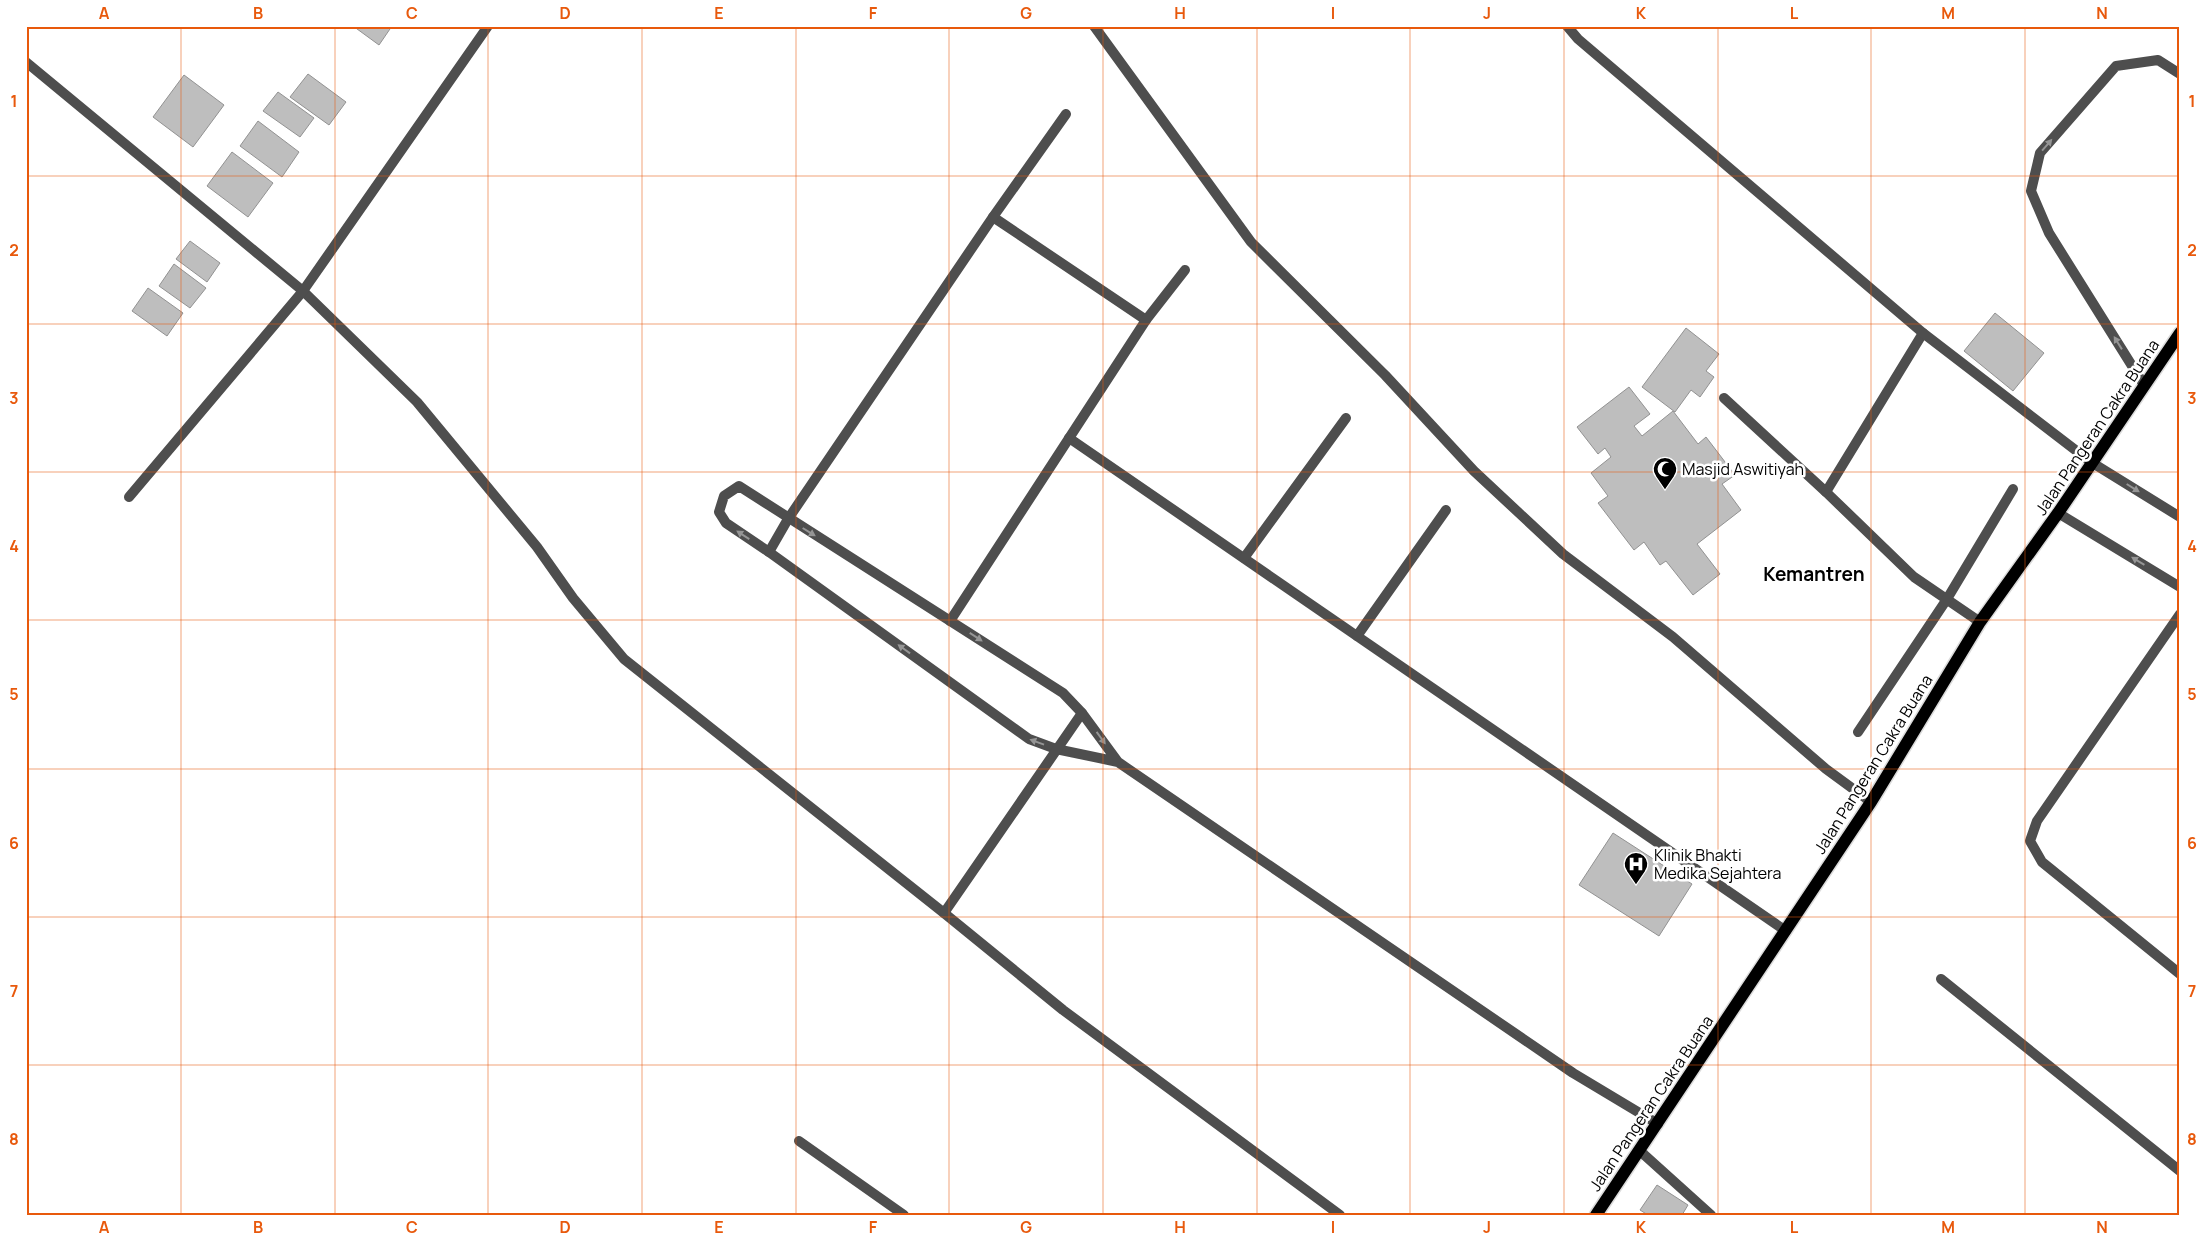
<svg xmlns="http://www.w3.org/2000/svg" width="2206" height="1241" viewBox="0 0 2206 1241" font-family="Manrope,sans-serif">
  <style>
    .building { fill: #bebebe; stroke: #929292 }
    .lines { fill: none; stroke-linecap: round; stroke-linejoin: round }
    .primary-casing { stroke: #dbdbdb; stroke-width: 15 }
    .service { stroke: #4e4e4e; stroke-width: 10 }
    .minor { stroke: #4e4e4e; stroke-width: 10 }
    .primary { stroke: #000; stroke-width: 12 }
    .oneway { fill: #959595 }
    .grid { fill: none; stroke: #e8590c; stroke-width: 1; stroke-opacity: 0.55 }
    .labels { text-anchor: middle; stroke-width: 5; stroke-linejoin: round; paint-order: stroke }
    .street-label { font-size: 16px; fill: #000; stroke: #fff }
    .poi-label { font-size: 16px; fill: #000; stroke: #fff; text-anchor: start }
    .quarter-label { font-size: 19px; font-weight: bold; fill: #000; stroke: #fff }
    .neatline { fill: none; stroke: #e8590c; stroke-width: 2 }
    .grid-label { font-size: 16px; text-anchor: middle; font-weight: bold; fill: #e8590c }
  </style>
  <rect width="100%" height="100%" fill="#fff"/>
  <g class="building">
    <polygon points="353,26 392,26 379,45"/>
    <polygon points="308,74 346,102 329,125 290,97"/>
    <polygon points="184,75 224,105 193,147 153,117"/>
    <polygon points="278,92 314,118 300,137 263,111"/>
    <polygon points="258,121 299,152 282,177 240,146"/>
    <polygon points="232,152 273,183 248,217 207,186"/>
    <polygon points="190,241 220,263 207,282 176,259"/>
    <polygon points="174,264 206,288 190,308 159,286"/>
    <polygon points="148,288 183,313 167,336 132,311"/>
    <polygon points="1995,313 2044,353 2013,391 1964,351"/>
    <polygon points="1686,328 1719,354 1706,371 1714,377 1700,397 1691,390 1675,412 1642,387"/>
    <polygon points="1629,387 1650,414 1634,426 1642,436 1673,411 1698,444 1706,437 1735,475 1722,484 1741,510 1697,544 1720,574 1693,595 1666,561 1660,565 1644,542 1634,550 1598,503 1608,496 1591,473 1611,457 1605,448 1598,454 1577,427"/>
    <polygon points="1613,833 1692,884 1659,936 1579,885"/>
    <polygon points="1657,1185 1688,1205 1682,1215 1648,1215 1640,1210"/>
  </g>
  <g class="lines">
    <g class="primary-casing">
      <polyline id="primary" points="1596,1215 1871,802 1980,622 2058,513 2180,333"/>
    </g>
    <g class="service">
      <polyline points="2144,385 2049,233 2031,191 2040,153 2116,66 2158,60 2180,74"/>
      <polyline points="1724,398 1826,492 1914,577 1980,622"/>
      <polyline points="1826,492 1923,333"/>
      <polyline points="1858,732 1947,599 2013,489"/>
    </g>
    <g class="minor">
      <polyline points="1094,26 1251,242 1385,375 1474,471 1563,554 1673,637 1826,769 1871,802"/>
      <polyline points="1567,26 1578,39 1923,333 2091,462 2180,517"/>
      <polyline points="26,62 303,291 417,402 537,547 573,598 624,659 944,913 1063,1010 1340,1215"/>
      <polyline points="993,217 1146,320"/>
      <polyline points="1069,438 1786,931"/>
      <polyline points="129,497 303,291 488,26"/>
      <polyline points="2058,513 2180,587"/>
      <polyline points="769,552 788,519 993,217 1066,114"/>
      <polyline points="1244,558 1346,418"/>
      <polyline points="2180,614 2037,821 2030,841 2042,862 2180,974"/>
      <polyline points="950,621 1146,320 1185,270"/>
      <polyline points="1357,636 1446,510"/>
      <polyline points="1118,762 1056,749 1029,739 769,552 726,523 719,512 724,496 739,486 1063,693 1082,713 1118,762 1573,1073 1658,1124"/>
      <polyline points="944,913 1082,713"/>
      <polyline points="1941,979 2180,1171"/>
      <polyline points="799,1141 904,1215"/>
      <polyline points="1640,1151 1711,1215"/>
    </g>
    <use href="#primary" class="primary"/>
  </g>
  <defs><path id="oneway-solid" d="M-6-.8H1V-3.2L6.5 0L1 3.2V.8H-6Z" transform="scale(1.25)"/></defs>
  <g class="oneway">
    <use href="#oneway-solid" transform="translate(2047 145) rotate(-49)"/>
    <use href="#oneway-solid" transform="translate(2118 343) rotate(-122)"/>
    <use href="#oneway-solid" transform="translate(2133 488) rotate(32)"/>
    <use href="#oneway-solid" transform="translate(809 532) rotate(32)"/>
    <use href="#oneway-solid" transform="translate(743 535) rotate(-147)"/>
    <use href="#oneway-solid" transform="translate(2138 561) rotate(-149)"/>
    <use href="#oneway-solid" transform="translate(976 637) rotate(33)"/>
    <use href="#oneway-solid" transform="translate(904 649) rotate(-144)"/>
    <use href="#oneway-solid" transform="translate(1101 738) rotate(54)"/>
    <use href="#oneway-solid" transform="translate(1037 742) rotate(-160)"/>
  </g>
  <path class="grid" d="M181,26V1215M335,26V1215M488,26V1215M642,26V1215M796,26V1215M949,26V1215M1103,26V1215M1257,26V1215M1410,26V1215M1564,26V1215M1718,26V1215M1871,26V1215M2025,26V1215M26,176H2180M26,324H2180M26,472H2180M26,620H2180M26,769H2180M26,917H2180M26,1065H2180"/>
  <defs>
    <g id="mosque-pin" transform="scale(1.25)"><path d="M0 17L-7.5 6A9.5 9.5 0 1 1 7.5 6Z" fill="#000" stroke="#fff"/><path d="M3.5-4.9A6 6 0 1 0 3.5 4.9A5 5 0 1 1 3.5-4.9Z" fill="#fff"/></g>
    <g id="hospital-pin" transform="scale(1.25)"><path d="M0 17L-7.5 6A9.5 9.5 0 1 1 7.5 6Z" fill="#000" stroke="#fff"/><path d="M-5-5h3v3.5h4V-5h3V5h-3V1.5h-4V5h-3Z" fill="#fff"/></g>
  </defs>
  <g fill-rule="evenodd">
    <use href="#mosque-pin" x="1665" y="469"/>
    <use href="#hospital-pin" x="1636" y="864"/>
  </g>
  <g class="labels">
    <g class="street-label">
      <text transform="translate(2097 427) rotate(-56)" y="6">Jalan Pangeran Cakra Buana</text>
      <text transform="translate(1873 764) rotate(-58)" y="6">Jalan Pangeran Cakra Buana</text>
      <text transform="translate(1651 1103) rotate(-56)" y="6">Jalan Pangeran Cakra Buana</text>
    </g>
    <g class="poi-label">
      <text x="1682" y="475">Masjid Aswitiyah</text>
      <text x="1654" y="861">Klinik Bhakti<tspan x="1654" dy="18">Medika Sejahtera</tspan></text>
    </g>
    <g class="quarter-label">
      <text x="1814" y="581">Kemantren</text>
    </g>
  </g>
  <rect width="2206" height="1241" fill="none" stroke="#ffffff" stroke-width="55"/>
  <rect x="28" y="28" width="2150" height="1186" class="neatline"/>
  <g class="grid-label">
    <text x="104" y="19">A</text>
    <text x="258" y="19">B</text>
    <text x="412" y="19">C</text>
    <text x="565" y="19">D</text>
    <text x="719" y="19">E</text>
    <text x="873" y="19">F</text>
    <text x="1026" y="19">G</text>
    <text x="1180" y="19">H</text>
    <text x="1333" y="19">I</text>
    <text x="1487" y="19">J</text>
    <text x="1641" y="19">K</text>
    <text x="1794" y="19">L</text>
    <text x="1948" y="19">M</text>
    <text x="2102" y="19">N</text>
    <text x="14" y="107">1</text>
    <text x="2192" y="107">1</text>
    <text x="14" y="256">2</text>
    <text x="2192" y="256">2</text>
    <text x="14" y="404">3</text>
    <text x="2192" y="404">3</text>
    <text x="14" y="552">4</text>
    <text x="2192" y="552">4</text>
    <text x="14" y="700">5</text>
    <text x="2192" y="700">5</text>
    <text x="14" y="849">6</text>
    <text x="2192" y="849">6</text>
    <text x="14" y="997">7</text>
    <text x="2192" y="997">7</text>
    <text x="14" y="1145">8</text>
    <text x="2192" y="1145">8</text>
    <text x="104" y="1233">A</text>
    <text x="258" y="1233">B</text>
    <text x="412" y="1233">C</text>
    <text x="565" y="1233">D</text>
    <text x="719" y="1233">E</text>
    <text x="873" y="1233">F</text>
    <text x="1026" y="1233">G</text>
    <text x="1180" y="1233">H</text>
    <text x="1333" y="1233">I</text>
    <text x="1487" y="1233">J</text>
    <text x="1641" y="1233">K</text>
    <text x="1794" y="1233">L</text>
    <text x="1948" y="1233">M</text>
    <text x="2102" y="1233">N</text>
  </g>
</svg>
